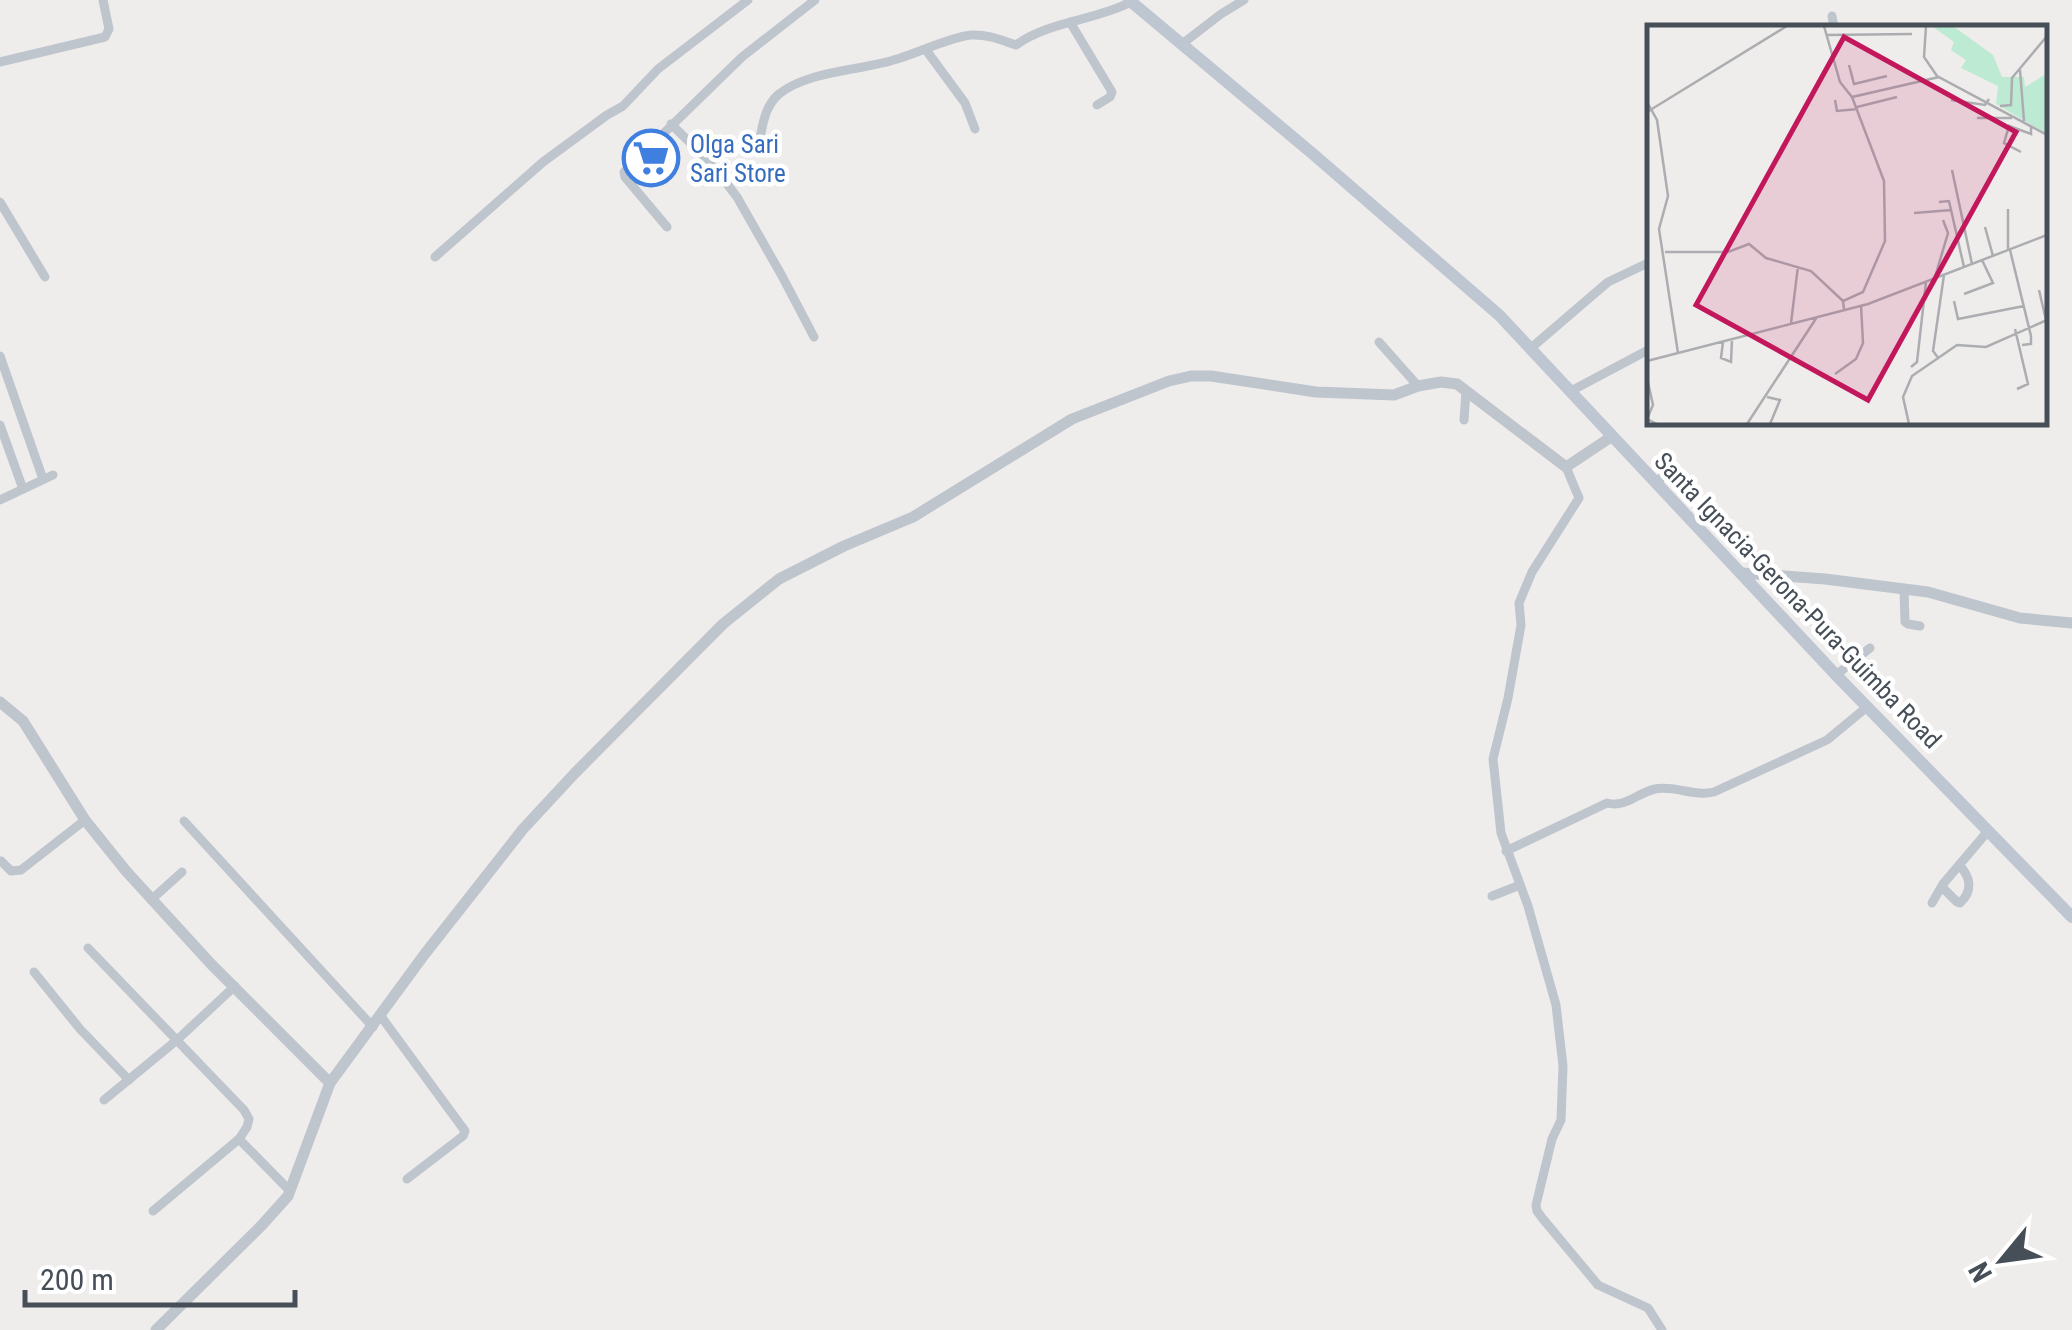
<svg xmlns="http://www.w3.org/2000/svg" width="2072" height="1330" viewBox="0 0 2072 1330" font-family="'Roboto Condensed',sans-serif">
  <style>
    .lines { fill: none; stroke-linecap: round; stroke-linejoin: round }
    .minor { stroke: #bec5cd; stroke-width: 9 }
    .tertiary { stroke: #bec5cd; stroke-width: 11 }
    .secondary { stroke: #bec6d2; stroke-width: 12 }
    .labels { text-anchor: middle; stroke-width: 9; stroke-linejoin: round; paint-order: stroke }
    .shop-label { font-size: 25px; fill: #366cbe; stroke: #fff; text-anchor: start }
    .street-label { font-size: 25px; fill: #464e58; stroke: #fff }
    .inset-road { fill: none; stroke: #abadb1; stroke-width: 2.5 }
    .view { fill: #c2185b; fill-opacity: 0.15; stroke: #c2185b; stroke-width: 5 }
    .inset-edge { fill: none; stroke: #464e58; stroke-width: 5 }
  </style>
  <rect width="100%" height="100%" fill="#efecec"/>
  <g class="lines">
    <g class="minor">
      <polyline points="1832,16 1834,28"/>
      <polyline points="1070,22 1112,92 1110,97 1097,105"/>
      <polyline points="1182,44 1221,14 1244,0"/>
      <polyline points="926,50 965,103 975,129"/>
      <polyline points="0,62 105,37 109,29 103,0"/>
      <polyline points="671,124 710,162 737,197 782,276 814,337"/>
      <path d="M759,143C763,125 764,107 779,94C810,70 861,71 897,59C921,52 947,38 971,35C988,34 1001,40 1016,45C1049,21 1094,21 1131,2"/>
      <polyline points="0,202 45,277"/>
      <polyline points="667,227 625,177 624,172 742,57 815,0"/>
      <polyline points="435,257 543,162 607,115 623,106 658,69 748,0"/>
      <polyline points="1379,342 1418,386"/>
      <polyline points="1531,348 1608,282 1650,262"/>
      <polyline points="0,356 43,479"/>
      <polyline points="1571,391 1650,349"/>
      <polyline points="1464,420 1466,391"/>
      <polyline points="0,425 23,489"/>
      <polyline points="1566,467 1579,498 1532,572 1519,603 1521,625 1508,698 1493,759 1501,833 1528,906 1556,1005 1563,1066 1561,1120 1552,1139 1536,1205 1537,1211 1543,1219 1598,1285 1648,1308 1662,1330"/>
      <polyline points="1656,484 1671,466"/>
      <polyline points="0,500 53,475"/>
      <polyline points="1904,589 1905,622 1908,624 1920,626"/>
      <polyline points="1836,675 1870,648"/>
      <polyline points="184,821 373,1027"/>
      <path d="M1506,851L1607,803C1626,808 1637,793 1655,789C1675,785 1694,797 1714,792L1827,740L1867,707"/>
      <polyline points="1,861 11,871 21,870 85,820"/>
      <path d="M1942,887L1957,902L1960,903C1973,891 1971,877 1959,865"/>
      <polyline points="1492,896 1520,885"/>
      <polyline points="151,900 182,872"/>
      <polyline points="1932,903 1943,884 1988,831"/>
      <polyline points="88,948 244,1110 249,1119 247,1127 239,1139 153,1211"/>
      <polyline points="34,972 80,1029 129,1080"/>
      <polyline points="380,1015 465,1131 463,1136 407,1179"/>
      <polyline points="104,1100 177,1040 235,986"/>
      <polyline points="239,1139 290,1191"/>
    </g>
    <g class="tertiary">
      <polyline points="1742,573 1825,579 1928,592 2020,618 2072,623"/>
      <polyline points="0,702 23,721 85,820 126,871 211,964 330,1083 288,1196 262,1225 156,1330"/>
      <polyline points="330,1083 424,955 523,829 575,773 723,624 779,579 844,546 913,517 1072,419 1169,381 1191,376 1211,376 1316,392 1394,395 1418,386 1441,382 1457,384 1566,467 1611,437"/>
    </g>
    <polyline class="secondary" points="1129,0 1313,154 1499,315 1836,675 2072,917"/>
  </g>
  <defs>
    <g id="supermarket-ring" transform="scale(2.875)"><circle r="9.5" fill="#fff" stroke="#3f7fe0" stroke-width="1.5"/><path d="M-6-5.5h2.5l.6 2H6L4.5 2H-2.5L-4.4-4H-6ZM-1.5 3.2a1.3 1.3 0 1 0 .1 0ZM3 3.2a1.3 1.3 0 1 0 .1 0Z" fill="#3f7fe0"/></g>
  </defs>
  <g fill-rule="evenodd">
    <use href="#supermarket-ring" x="651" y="158"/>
  </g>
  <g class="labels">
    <g class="shop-label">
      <text x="690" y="153">Olga Sari<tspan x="690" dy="29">Sari Store</tspan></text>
    </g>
    <g class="street-label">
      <text transform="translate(1798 600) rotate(46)" y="9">Santa Ignacia-Gerona-Pura-Guimba Road</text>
    </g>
  </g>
  <g transform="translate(1647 25)">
    <rect width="400" height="400" fill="#efecec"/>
    <path d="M285,1H306L346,30L355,52H377L378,62L399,49L400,109L349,79L351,61L314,43L319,35L304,25L307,17Z" fill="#bdead2"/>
    <path class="inset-road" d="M177,1L193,57L205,72L292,52M279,1L277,32L290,51L400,110M179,10L265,9M202,40L207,59L240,51M373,45L377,96M188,75L190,86L211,84M304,75L338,80L342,74M0,77L10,95L21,171L12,204L31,328M353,81L364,80L365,53L400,11M210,82L250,72M0,87L140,1M330,93H365M374,127L357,118L362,101L384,109V100M305,145L325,239M292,177L302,176L317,242M361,184V225M267,188L305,185M338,202L346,231M363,225L384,311V319L375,320M18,227H81L102,219L119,233L164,246L196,276M288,252L301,208L296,195M392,265L399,295M317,269L346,258L335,235M307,276L311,294L377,281M197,284L196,276L216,267L238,216L237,156L205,72M144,298L151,241M368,304L381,359L370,364M76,317L74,333L84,337L85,314M292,334L286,326L297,250M0,336L221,279L400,210M264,342L270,337L279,257M188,349L209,334L216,318L214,280M0,353L6,380L0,394L10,399M120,372L133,375L123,399M100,399L170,292M262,399L256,372L265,351L310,320L339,322L400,295"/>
    <path class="view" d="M197,12L369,107L221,375L49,280Z"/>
    <rect width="400" height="400" class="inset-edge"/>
  </g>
  <g transform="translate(2002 1260) rotate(241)" stroke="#ffffff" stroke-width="8" paint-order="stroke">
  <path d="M0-8L18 38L0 25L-18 38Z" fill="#464e58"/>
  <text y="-15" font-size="28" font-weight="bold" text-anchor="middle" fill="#464e58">N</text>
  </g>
  <path d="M25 1290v15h270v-15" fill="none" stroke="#464e58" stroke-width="5"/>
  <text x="40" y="1290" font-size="30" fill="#464e58" stroke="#ffffff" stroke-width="8" paint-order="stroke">200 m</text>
</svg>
